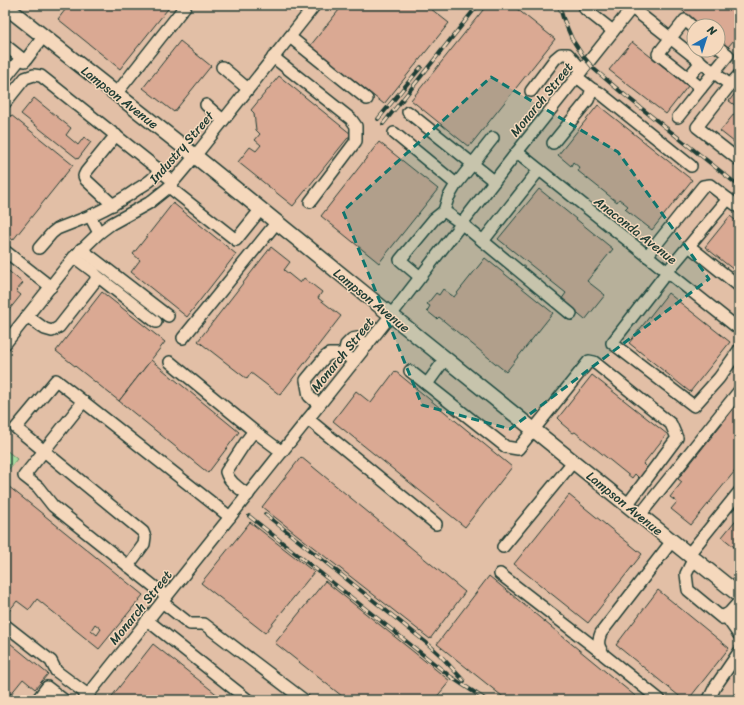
<svg xmlns="http://www.w3.org/2000/svg" width="744" height="705" viewBox="0 0 744 705" font-family="Sriracha,sans-serif">
  <style>
    .built { fill: #e2bfa6; fill-rule: evenodd }
    .green { fill: #a5dc9f; stroke: #628c6a }
    .building { fill: #daa993; stroke: #1f3d34; fill-rule: evenodd }
    .lines { fill: none; stroke-linecap: round; stroke-linejoin: round }
    .minor-casing { stroke: #1f3d34; stroke-width: 14 }
    .major-casing { stroke: #1f3d34; stroke-width: 17 }
    .minor { stroke: #f5d8bc; stroke-width: 11 }
    .major { stroke: #f5d8bc; stroke-width: 14 }
    .rail-casing { stroke: #1f3d34; stroke-width: 4 }
    .rail { stroke: #f5d8bc; stroke-width: 2.5; stroke-dasharray: 8; stroke-linecap: butt }
    .marked { fill: #0f766e; fill-opacity: 0.2; stroke: #0f766e; stroke-width: 3; stroke-dasharray: 8 5; stroke-linejoin: round }
    .labels { text-anchor: middle; stroke-width: 3; stroke-linejoin: round; paint-order: stroke }
    .street-label { font-size: 13px; fill: #1f3d34; stroke: #f5d8bc }
  </style>
  <rect width="100%" height="100%" fill="#f1cfb5"/>
  <filter id="ink" filterUnits="userSpaceOnUse"><feTurbulence type="fractalNoise" baseFrequency=".025" numOctaves="2"/><feDisplacementMap in="SourceGraphic" scale="8" xChannelSelector="R" yChannelSelector="G"/><feConvolveMatrix kernelMatrix="1 2 1 2 8 2 1 2 1" color-interpolation-filters="sRGB"/></filter>
  <g filter="url(#ink)">
    <path class="built" d="M5,5H739V700H5ZM694,26H718V50H694Z"/>
    <polygon class="green" points="5,449 17,459 5,474"/>
    <g class="building">
      <polygon points="69,5 171,5 120,69 58,19"/>
      <polygon points="343,5 426,5 449,23 384,104 310,46"/>
      <polygon points="487,5 512,5 555,39 469,147 411,100"/>
      <polygon points="680,5 739,5 739,34 728,47 718,39 718,26 701,26 678,7"/>
      <polygon points="180,41 211,66 174,112 143,88"/>
      <polygon points="632,42 688,86 666,114 609,70"/>
      <polygon points="5,53 11,58 5,66"/>
      <polygon points="279,76 351,134 293,206 238,162 250,147 256,151 261,145 255,140 260,134 256,130 254,113 251,110"/>
      <polygon points="739,88 739,146 720,131 739,108 729,101"/>
      <polygon points="34,98 71,128 66,135 78,145 84,137 91,142 78,159 21,114"/>
      <polygon points="598,105 692,180 652,230 625,209 628,206 619,199 617,202 578,171 580,168 573,162 571,166 558,155"/>
      <polygon points="11,115 73,165 13,240 5,234 5,123"/>
      <polygon points="379,142 438,189 379,263 321,216"/>
      <polygon points="539,189 613,249 587,281 605,295 585,320 561,300 566,293 498,239"/>
      <polygon points="173,203 236,254 187,317 131,272 140,260 133,254"/>
      <polygon points="730,216 739,223 739,274 705,247"/>
      <polygon points="271,247 290,262 284,270 300,283 304,278 322,292 318,298 341,316 280,395 251,373 247,379 198,341"/>
      <polygon points="485,258 553,313 506,372 439,317 437,319 427,311 430,306 427,304 436,293 439,295 443,289 454,297"/>
      <polygon points="5,268 23,283 16,291 21,295 5,315"/>
      <polygon points="102,292 165,342 119,401 56,351"/>
      <polygon points="668,293 730,342 690,392 629,343"/>
      <polygon points="151,360 239,432 208,473 119,401"/>
      <polygon points="395,371 512,467 465,527 333,421 356,391 371,403"/>
      <polygon points="592,375 667,434 643,464 649,470 641,480 635,474 632,478 575,432 573,433 561,423 562,422 558,418"/>
      <polygon points="739,402 739,466 691,525 671,509 677,502 670,497 682,482 678,479"/>
      <polygon points="301,457 465,592 430,639 262,507"/>
      <path d="M8,486L143,595L99,649L37,599L29,610L17,601L9,611L5,608V489ZM95,624L101,629L97,635L91,630Z"/>
      <polygon points="569,495 642,554 588,623 514,564"/>
      <polygon points="739,516 739,551 722,537"/>
      <polygon points="250,522 314,572 265,633 201,583"/>
      <polygon points="489,576 640,700 507,700 437,644"/>
      <polygon points="325,581 450,681 434,700 347,700 275,643"/>
      <polygon points="658,590 729,648 688,700 684,700 616,645"/>
      <polygon points="5,639 48,674 35,689 23,679 10,695 5,691"/>
      <polygon points="153,644 224,700 109,700"/>
    </g>
    <g class="lines">
      <g class="minor-casing">
        <g id="minor">
          <polyline points="632,8 730,85 697,127 739,160"/>
          <polyline points="585,9 613,31"/>
          <polyline points="694,28 685,20 658,54 701,88 728,55 718,47"/>
          <polyline points="290,37 367,99"/>
          <polyline points="5,45 25,61 43,37"/>
          <polyline points="273,57 351,119 356,126 356,141 310,202"/>
          <polyline points="222,67 248,89"/>
          <polyline points="5,78 21,58"/>
          <polyline points="688,78 701,62"/>
          <polyline points="730,85 739,75"/>
          <polyline points="592,89 600,93 691,166"/>
          <polyline points="531,91 555,59 561,54 568,54 582,70"/>
          <polyline points="116,94 186,5"/>
          <polyline points="5,103 25,78 34,75 41,76 173,181"/>
          <polyline points="206,105 223,120"/>
          <polyline points="408,112 494,181"/>
          <polyline points="678,117 701,88"/>
          <polyline points="394,133 456,184"/>
          <polyline points="553,143 588,100 592,89 577,77"/>
          <polyline points="517,152 739,329"/>
          <polyline points="169,187 236,240 261,209"/>
          <polyline points="113,205 86,180 84,176 86,172 116,135"/>
          <polyline points="739,207 728,199 667,272 612,343 694,406 719,378 739,350"/>
          <polyline points="444,211 448,198 455,186 493,138"/>
          <path d="M99,233L90,216C107,208 124,199 139,188C146,184 154,179 158,172L157,168"/>
          <polyline points="483,241 539,170"/>
          <polyline points="689,246 739,286"/>
          <polyline points="39,248 52,233 57,229 90,216"/>
          <polyline points="81,249 168,316"/>
          <polyline points="5,251 51,287"/>
          <polyline points="647,256 703,186 710,185 728,199"/>
          <polyline points="96,275 156,322"/>
          <polyline points="420,277 400,260 434,219 444,211 461,223 571,314"/>
          <polyline points="27,316 45,329 52,331 59,327 96,280 96,275 94,272 74,257"/>
          <polyline points="183,338 277,222"/>
          <polyline points="5,344 74,257 99,233 111,224 149,203 169,187 195,156 315,5"/>
          <polyline points="344,354 346,345 352,339 357,338 367,346"/>
          <polyline points="170,362 254,431"/>
          <polyline points="410,371 506,447 518,449 589,361 594,362 671,424 677,438 627,505"/>
          <polyline points="427,384 445,359"/>
          <polyline points="83,402 24,476 38,487 53,506 166,596"/>
          <polyline points="319,405 309,396 306,380 325,357 329,354 344,354 354,361"/>
          <polyline points="308,419 436,524"/>
          <path d="M248,495C239,488 229,482 226,472L247,440L254,431L282,452"/>
          <polyline points="640,515 739,391"/>
          <polyline points="503,547 573,462"/>
          <polyline points="689,554 739,492"/>
          <polyline points="694,558 686,574 688,590 722,618 730,612 739,602"/>
          <polyline points="128,566 144,544 145,537 143,532 16,428 56,380 230,517"/>
          <polyline points="500,574 602,653"/>
          <polyline points="162,602 190,624 204,624 304,700"/>
          <polyline points="725,615 739,635"/>
          <polyline points="147,620 248,700"/>
          <polyline points="5,625 51,661 56,671 88,695"/>
          <polyline points="5,698 8,700"/>
          <polyline points="37,700 47,687 64,700"/>
          <polyline points="84,700 391,315 517,152 634,5"/>
          <path d="M660,700L604,655C598,646 597,643 601,633L672,541"/>
          <polyline points="709,700 709,699 715,687 739,652"/>
        </g>
      </g>
      <g class="major-casing">
        <polyline id="major" points="5,6 195,156 391,315 739,595"/>
      </g>
      <use href="#minor" class="minor"/>
      <use href="#major" class="major"/>
      <g class="rail-casing">
        <g id="rail">
          <polyline points="559,5 563,18 572,39 583,56 594,69 621,92 739,186"/>
          <polyline points="378,119 421,67"/>
          <polyline points="383,124 478,5"/>
          <polyline points="265,514 428,644 439,654 464,681"/>
          <polyline points="249,516 451,677 486,700"/>
        </g>
      </g>
      <use href="#rail" class="rail"/>
    </g>
  </g>
  <path class="marked" d="M491,77L618,152L709,279L510,429L422,405L343,211Z"/>
  <g class="labels">
    <g class="street-label">
      <text transform="translate(120 97) rotate(38)" y="5">Lampson Avenue</text>
      <text transform="translate(541 99) rotate(-51)" y="5">Monarch Street</text>
      <text transform="translate(181 147) rotate(-49)" y="5">Industry Street</text>
      <text transform="translate(636 230) rotate(38)" y="5">Anaconda Avenue</text>
      <text transform="translate(372 300) rotate(39)" y="5">Lampson Avenue</text>
      <text transform="translate(342 354) rotate(-51)" y="5">Monarch Street</text>
      <text transform="translate(625 503) rotate(39)" y="5">Lampson Avenue</text>
      <text transform="translate(140 607) rotate(-51)" y="5">Monarch Street</text>
    </g>
  </g>
  <rect width="744" height="705" fill="none" stroke="#f5d8bc" stroke-width="20"/>
  <rect x="10" y="10" width="724" height="685" fill="none" stroke="#1f3d34" stroke-width="1.5" filter="url(#ink)"/>
  <g transform="translate(706 38) rotate(39)"><circle r="19" fill="#f5d8bc" stroke="#9f9a86"/>
  <path d="M0-3L7 15L0 10L-7 15Z" fill="#1f6fb2"/>
  <text y="-6" font-size="11" font-weight="bold" text-anchor="middle" fill="#1f3d34">N</text>
  </g>
</svg>
